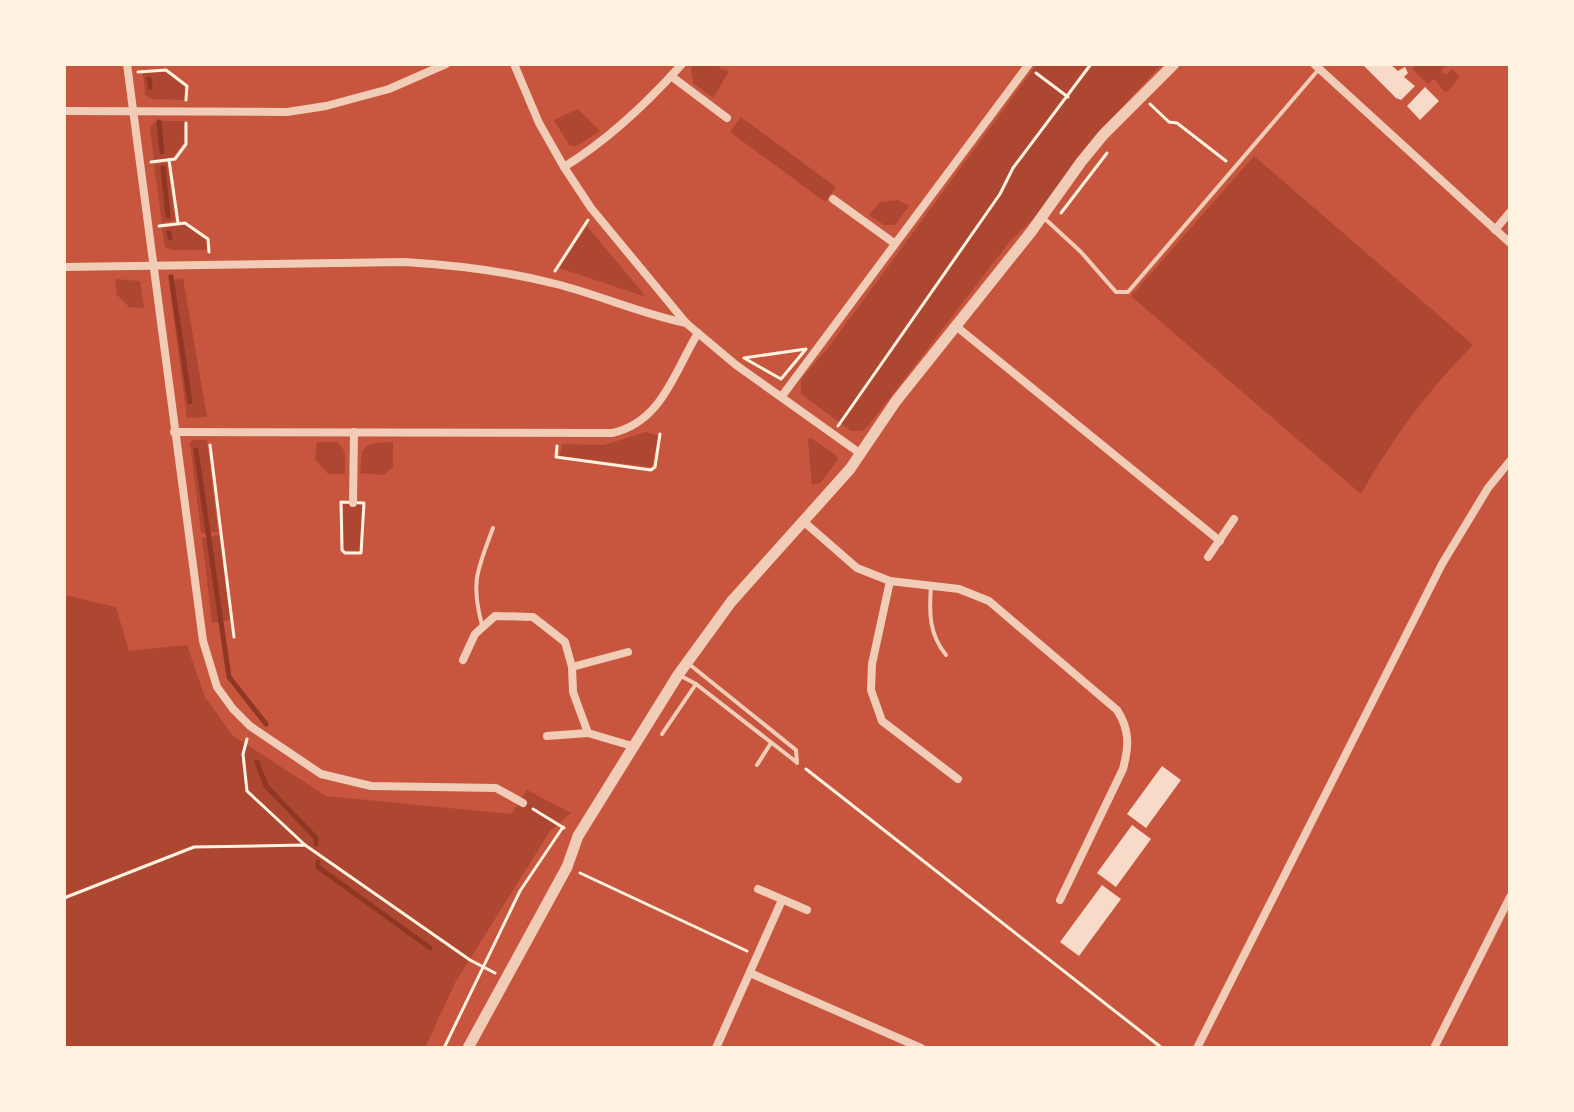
<svg xmlns="http://www.w3.org/2000/svg" width="1574" height="1112" viewBox="0 0 1574 1112" font-family="Spectral,serif">
  <style>
    .green { fill: #ae4732 }
    .lines { fill: none; stroke-linecap: round; stroke-linejoin: round }
    .stream { stroke: #8f3625; stroke-width: 5 }
    .building { fill: #f7dbc8 }
    .path { stroke: #fff3e0; stroke-width: 3 }
    .service { stroke: #f1ccb7; stroke-width: 4 }
    .minor { stroke: #f1ccb7; stroke-width: 8 }
    .tertiary { stroke: #f1ccb7; stroke-width: 11 }
  </style>
  <rect width="100%" height="100%" fill="#c8553d"/>
  <g class="green">
    <polygon points="695,64 719,64 720,69 729,71 713,98 693,83 691,69"/>
    <polygon points="1037,64 1162,64 1095,136 1036,216 1010,241 869,425 862,431 851,431 801,394 801,379 828,348"/>
    <polygon points="1412,64 1447,64 1441,71 1446,75 1452,69 1460,77 1446,93 1434,79 1428,84 1412,69 1414,67"/>
    <polygon points="165,72 185,87 184,100 152,99 145,95 143,73"/>
    <polygon points="578,109 600,131 575,147 569,145 554,120"/>
    <polygon points="741,117 836,187 825,202 730,132"/>
    <polygon points="155,121 184,121 184,142 173,158 154,160 150,128"/>
    <path d="M1254,156L1473,345C1429,389 1391,440 1361,494L1131,296Z"/>
    <polygon points="167,162 175,220 162,223 154,165"/>
    <polygon points="898,200 909,206 895,225 884,225 869,215 880,202"/>
    <polygon points="185,225 206,240 207,250 173,250 165,247 162,228"/>
    <polygon points="587,226 646,297 559,268"/>
    <polygon points="183,278 207,417 187,418 170,289 173,280"/>
    <polygon points="115,279 140,281 144,308 129,307 117,295"/>
    <polygon points="646,432 658,436 652,467 560,456 562,444 604,445"/>
    <polygon points="811,438 836,455 838,460 820,483 812,485 808,439"/>
    <polygon points="193,440 207,440 218,532 201,533 190,443"/>
    <polygon points="317,442 338,442 345,452 345,474 328,474 315,459"/>
    <path d="M393,442V467L384,475L360,473L362,451C371,441 380,443 393,442Z"/>
    <polygon points="343,504 362,504 360,551 344,550"/>
    <polygon points="219,535 230,620 212,623 202,538"/>
    <polygon points="64,595 116,607 129,651 187,645 205,697 232,735 326,796 511,814 527,790 571,813 550,831 455,983 425,1048 64,1048"/>
  </g>
  <g class="lines">
    <g class="stream">
      <polyline points="149,79 150,87"/>
      <polyline points="159,122 162,152"/>
      <polyline points="163,168 168,216"/>
      <polyline points="169,233 170,238"/>
      <polyline points="171,277 190,402"/>
      <polyline points="196,450 229,677 266,724"/>
      <polyline points="257,762 266,786 316,838 316,844"/>
      <polyline points="318,862 318,867 430,948"/>
    </g>
  </g>
  <g class="building">
    <polygon points="1362,64 1390,64 1398,71 1405,67 1408,73 1404,77 1415,86 1401,100 1396,98"/>
    <polygon points="1425,87 1439,101 1420,120 1407,106"/>
    <polygon points="1162,766 1181,780 1146,828 1127,814"/>
    <polygon points="1132,825 1151,839 1116,887 1097,873"/>
    <polygon points="1102,885 1121,899 1079,956 1060,942"/>
  </g>
  <g class="lines">
    <g class="path">
      <polyline points="138,72 166,70 187,86 186,100"/>
      <polyline points="1036,73 1068,97"/>
      <polyline points="1150,104 1169,122 1177,123 1226,161"/>
      <polyline points="169,160 178,223"/>
      <polyline points="151,162 175,159 186,144 186,123"/>
      <polyline points="1061,213 1107,153"/>
      <polyline points="159,226 185,223 208,239 209,252"/>
      <polyline points="555,271 588,220"/>
      <polygon points="806,349 781,379 744,358"/>
      <polyline points="838,426 1000,194 1013,168 1091,64"/>
      <polyline points="210,445 234,637"/>
      <polyline points="557,446 556,457 651,470 655,467 660,434"/>
      <polygon points="341,502 364,503 361,553 345,553 342,550"/>
      <polyline points="247,739 243,754 247,791 305,845"/>
      <polyline points="806,769 1162,1048"/>
      <polyline points="533,809 564,828"/>
      <polyline points="580,873 747,951"/>
      <polyline points="64,898 194,847 305,845 470,960 495,973"/>
      <polyline points="444,1048 520,891 563,827"/>
    </g>
    <g class="service">
      <polyline points="1043,217 1081,252 1116,292 1128,292 1319,69"/>
      <path d="M931,586C929,613 929,634 946,655"/>
      <path d="M482,625C470,581 478,569 493,528"/>
      <polyline points="689,664 796,750 797,763"/>
      <polyline points="681,676 696,684 795,761"/>
      <polyline points="662,734 696,684"/>
      <polyline points="757,765 771,743"/>
    </g>
    <g class="minor">
      <polyline points="127,64 203,641 217,687 233,709 250,726 321,774 371,786 496,788 523,803"/>
      <polyline points="514,64 539,123 564,167 591,208 686,323 736,365 861,454"/>
      <polyline points="1314,64 1510,243"/>
      <polyline points="671,76 727,118"/>
      <polyline points="64,111 287,112 326,106 389,89 446,64"/>
      <path d="M564,167C608,140 648,102 682,64"/>
      <polyline points="833,199 894,243"/>
      <polyline points="1495,230 1510,212"/>
      <path d="M64,267L404,262C455,265 506,271 556,284C600,295 641,314 686,323"/>
      <polyline points="957,327 1220,541"/>
      <polyline points="782,396 1029,64"/>
      <path d="M174,432L612,433C662,422 674,372 698,333"/>
      <polyline points="353,503 354,432"/>
      <path d="M803,521L857,568L890,581L959,589L989,601L1117,710C1130,730 1129,746 1123,769L1060,900"/>
      <polyline points="1208,557 1234,519"/>
      <polyline points="890,581 872,664 871,690 882,721 958,779"/>
      <polyline points="463,660 475,634 495,616 533,617 565,642 572,667 573,692 588,733 632,746"/>
      <polyline points="572,667 628,652"/>
      <polyline points="547,736 588,733"/>
      <polyline points="758,889 807,910"/>
      <polyline points="750,973 921,1048"/>
      <polyline points="716,1048 782,900"/>
      <polyline points="1197,1048 1442,564 1488,488 1510,461"/>
      <polyline points="1434,1048 1510,897"/>
    </g>
    <polyline class="tertiary" points="468,1048 567,867 578,836 678,675 731,602 850,469 896,401 1031,232 1081,162 1103,135 1174,64"/>
  </g>
  <rect width="1574" height="1112" fill="none" stroke="#fff3e0" stroke-width="132"/>
</svg>
